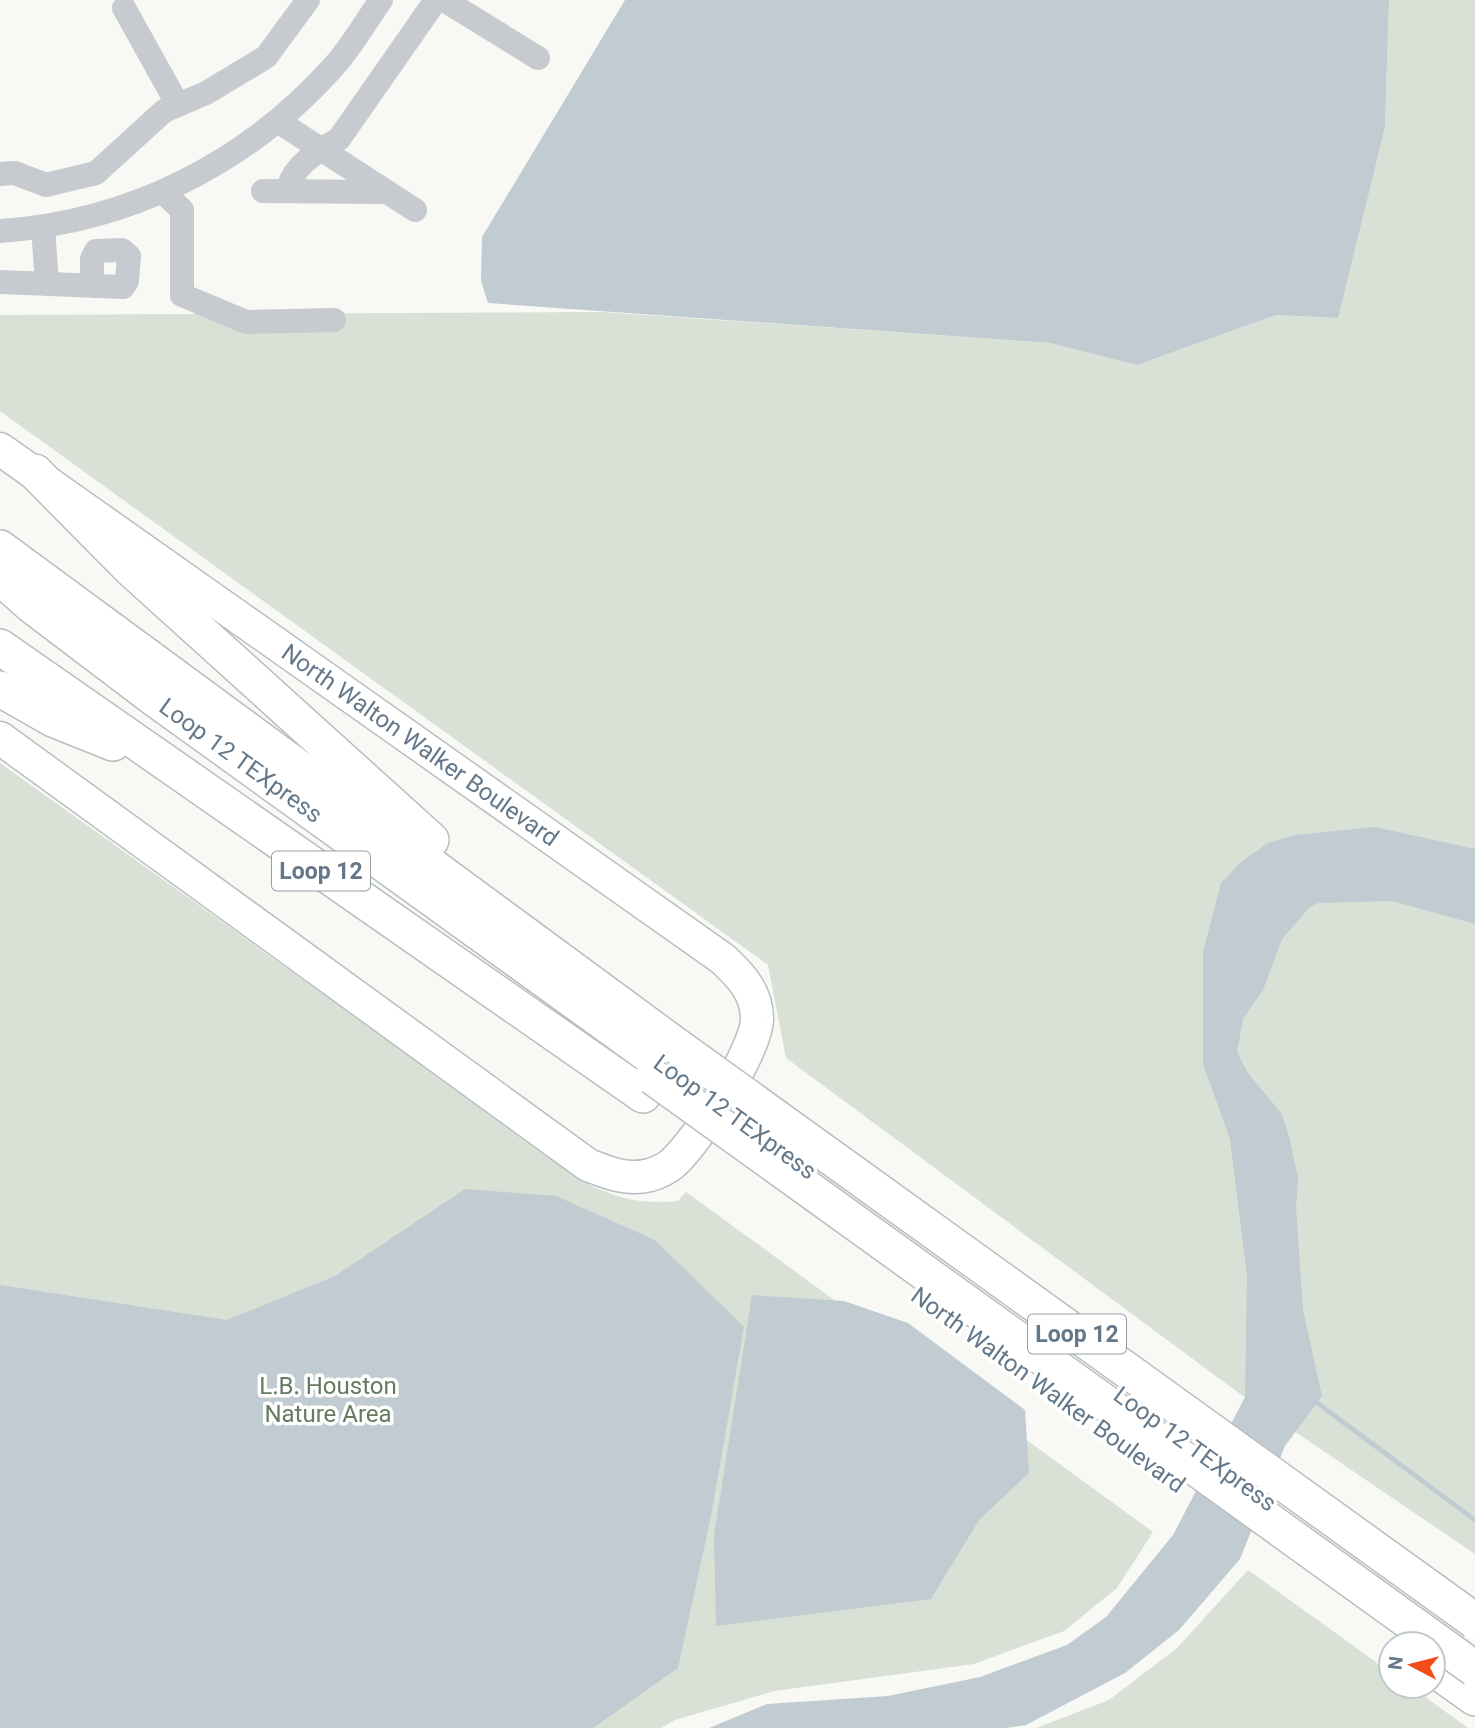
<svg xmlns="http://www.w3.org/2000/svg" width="1475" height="1728" viewBox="0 0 1475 1728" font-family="Roboto,sans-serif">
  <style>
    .green { fill: #d9e0d5 }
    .water { fill: #c0ccd1 }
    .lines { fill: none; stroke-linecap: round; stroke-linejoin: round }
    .stream { stroke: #c0ccd1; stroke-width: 5 }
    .major-casing { stroke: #babec2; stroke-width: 35 }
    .highway-casing { stroke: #b9bdc0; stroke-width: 38 }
    .minor { stroke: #c7cbcf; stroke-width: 24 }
    .major { stroke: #fff; stroke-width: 32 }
    .highway { stroke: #fff; stroke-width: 35 }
    .highway-bridge-casing { stroke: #b9bdc0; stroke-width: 38; stroke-linecap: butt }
    .highway-bridge { stroke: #fff; stroke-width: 35 }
    .labels { text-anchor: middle; stroke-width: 7; stroke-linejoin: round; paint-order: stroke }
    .shield { fill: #fff; stroke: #92a0ac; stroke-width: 2 }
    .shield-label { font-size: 23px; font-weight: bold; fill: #647889 }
    .street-label { font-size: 24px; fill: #647889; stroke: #fff }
    .park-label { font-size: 24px; fill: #657a5f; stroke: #fff }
  </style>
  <rect width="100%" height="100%" fill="#f8f8f4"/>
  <g class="green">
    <polygon points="1389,0 1475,0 1475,1554 1247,1399 786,1058 768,965 0,411 0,315 602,312 1050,343 1137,365 1276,315 1337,318 1385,127"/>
    <path d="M0,763L590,1185C623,1200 641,1204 678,1201L686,1192L1153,1532L1117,1588L1064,1631L974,1664L774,1691L675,1720L661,1728H0Z"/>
    <polygon points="1248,1570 1391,1673 1391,1686 1410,1686 1468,1728 1036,1728 1109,1700 1177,1648"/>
  </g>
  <g class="water">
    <polygon points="625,0 1389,0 1385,127 1338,318 1276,315 1137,365 1050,343 488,303 481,281 482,237"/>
    <polygon points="1375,827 1475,849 1475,924 1392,901 1318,903 1309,908 1282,939 1263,990 1243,1019 1237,1052 1248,1073 1282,1114 1290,1140 1298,1178 1296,1207 1303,1310 1322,1396 1285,1446 1240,1559 1179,1630 1125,1673 1026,1725 1006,1728 709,1728 767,1704 888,1696 980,1677 1067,1645 1106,1617 1173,1535 1245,1397 1247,1276 1230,1139 1203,1064 1203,952 1221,883 1242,861 1268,843 1295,835"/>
    <polygon points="465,1189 556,1196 655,1240 744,1327 711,1516 678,1668 593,1728 0,1728 0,1285 227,1320 335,1276"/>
    <polygon points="752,1295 844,1301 908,1323 1025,1410 1029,1473 979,1520 931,1599 716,1626 714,1535"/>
  </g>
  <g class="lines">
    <polyline class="stream" points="1312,1399 1475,1520"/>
    <g class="major-casing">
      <g id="major">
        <path id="s1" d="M0,449L723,959C740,975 756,991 757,1017C759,1047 697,1142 673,1163C668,1168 657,1173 650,1175C627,1181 609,1173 588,1165L0,738"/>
      </g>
    </g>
    <g class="highway-casing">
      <g id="highway">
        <polyline points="35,472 131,569 431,840"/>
        <polyline points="0,548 678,1047"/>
        <path id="s2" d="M0,577L30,604L154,698L656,1060"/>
        <polyline points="0,647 643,1095"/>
        <polyline points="0,689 53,719 113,743"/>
        <polyline points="1433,1668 1475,1698"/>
      </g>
    </g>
    <g class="minor">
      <polyline points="444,0 538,58"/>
      <polyline points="124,8 178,105"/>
      <polyline points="279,122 415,210"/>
      <polyline points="0,174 15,173 46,185 96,173 164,111 206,93 266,57 308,0"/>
      <polyline points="263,191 385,192"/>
      <path d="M288,191C290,167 320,149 339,139L436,0"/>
      <polyline points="164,193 182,210 182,295 246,322 334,320"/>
      <polyline points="43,227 47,284"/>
      <path d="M0,231C130,222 248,163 335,65C352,46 366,21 381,0"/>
      <path d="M1,282C41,284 82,285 123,287L127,281L129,256L122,250L96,251L92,259V286"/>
    </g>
    <use href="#major" class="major"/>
    <use href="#highway" class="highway"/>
    <g class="highway-bridge-casing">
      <g id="highway-bridge">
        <polyline points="678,1047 1475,1621"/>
        <polyline points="653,1077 1475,1669"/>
      </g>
    </g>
    <use href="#highway-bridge" class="highway-bridge"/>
  </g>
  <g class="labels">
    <g class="shield">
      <rect x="272" y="851.5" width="98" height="39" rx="5"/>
      <rect x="1028" y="1314.5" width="98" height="39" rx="5"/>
    </g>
    <g class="shield-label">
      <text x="321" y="879">Loop 12</text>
      <text x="1077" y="1342">Loop 12</text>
    </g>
    <g class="street-label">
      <text dy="8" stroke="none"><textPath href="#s1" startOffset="514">North Walton Walker Boulevard</textPath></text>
      <text dy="8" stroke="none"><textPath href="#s2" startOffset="303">Loop 12 TEXpress</textPath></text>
      <text transform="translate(735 1117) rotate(36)" y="8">Loop 12 TEXpress</text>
      <text transform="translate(1048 1390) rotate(36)" y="8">North Walton Walker Boulevard</text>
      <text transform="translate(1195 1449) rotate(36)" y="8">Loop 12 TEXpress</text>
    </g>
    <g class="park-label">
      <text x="328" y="1394">L.B. Houston<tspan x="328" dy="28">Nature Area</tspan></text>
    </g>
  </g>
  <g transform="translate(1412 1665) rotate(277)"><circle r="33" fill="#ffffff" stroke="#c1c9d0" stroke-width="2"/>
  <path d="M0-5L12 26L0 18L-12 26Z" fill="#f34b19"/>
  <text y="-10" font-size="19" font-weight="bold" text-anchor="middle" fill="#647889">N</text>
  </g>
</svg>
